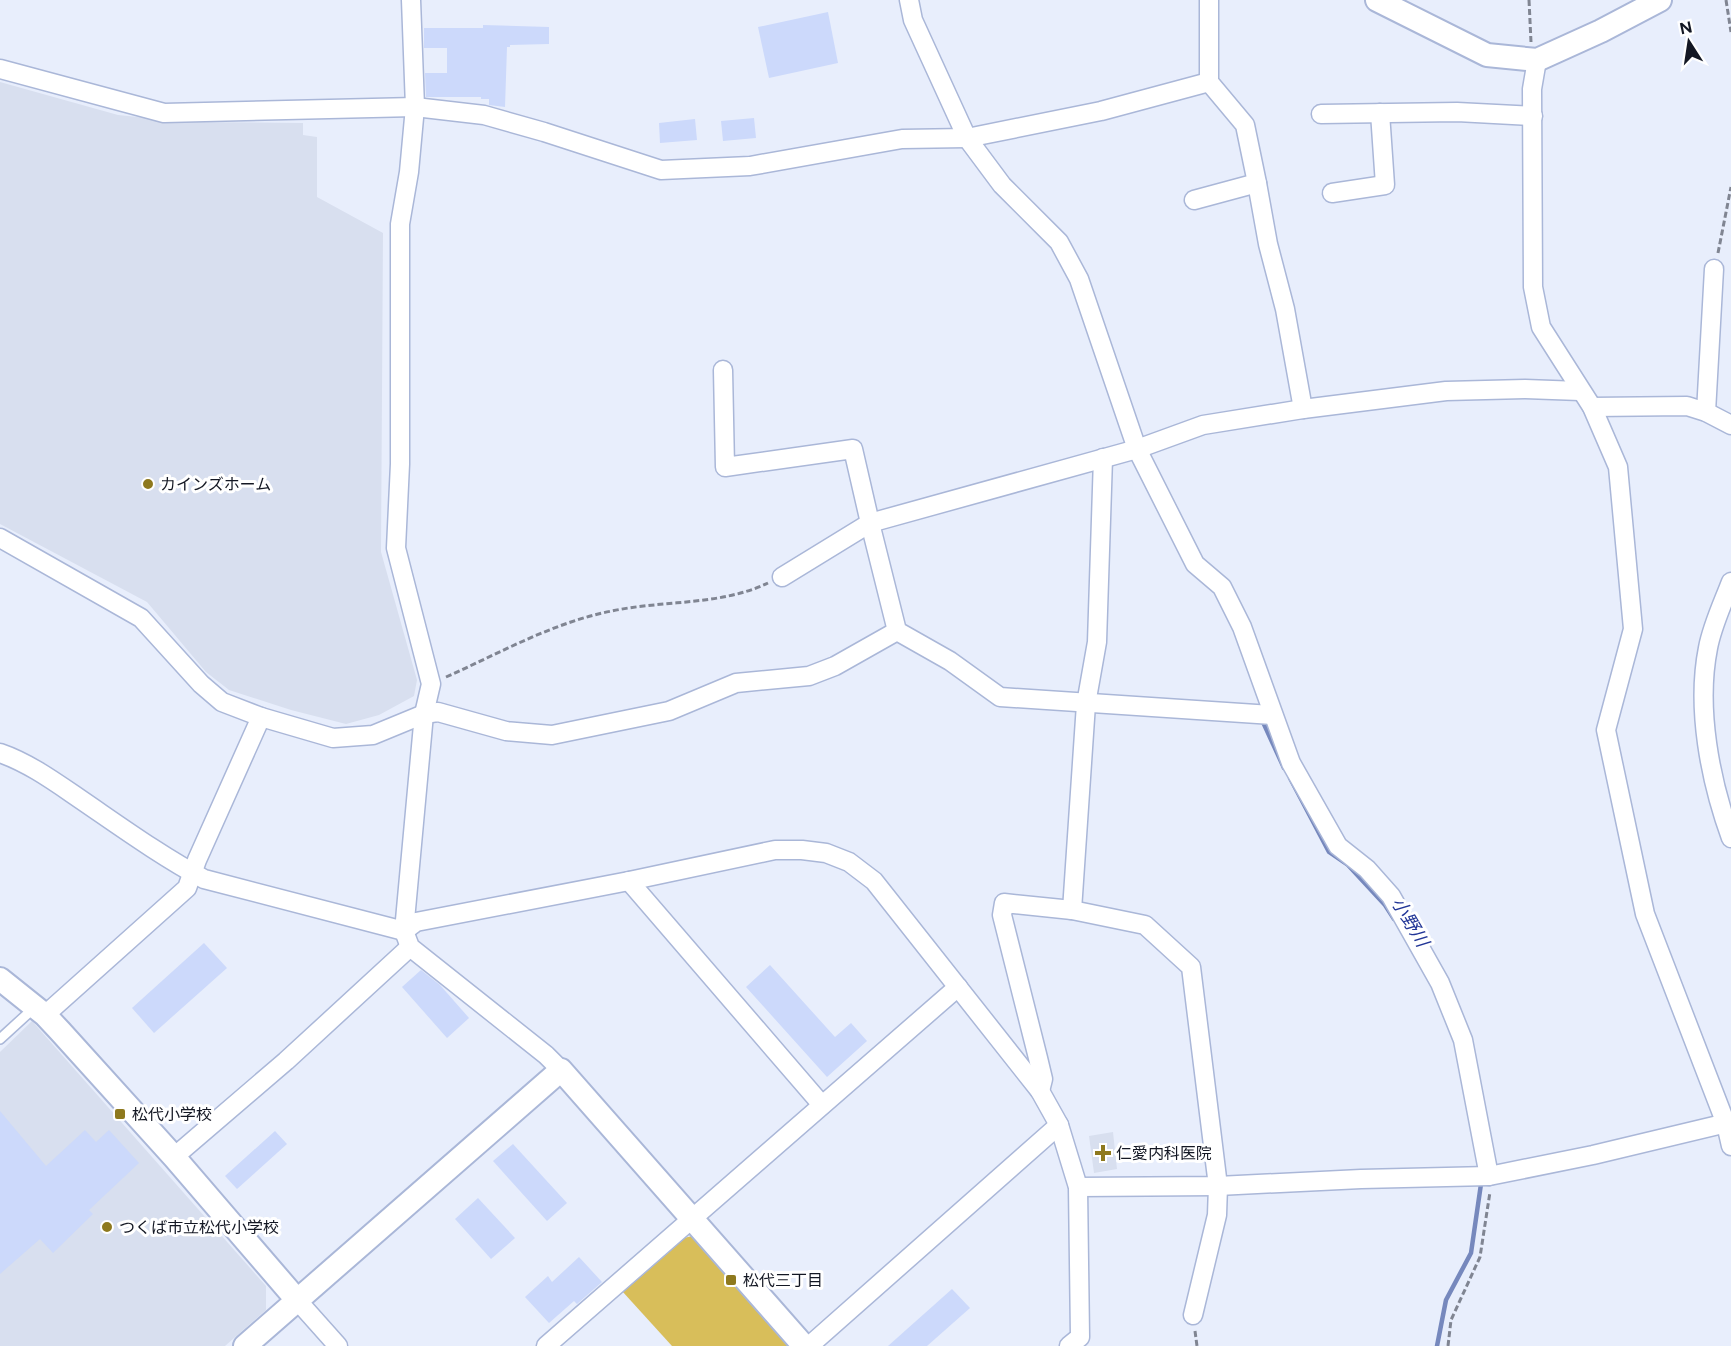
<svg xmlns="http://www.w3.org/2000/svg" width="1731" height="1346" viewBox="0 0 1731 1346" font-family="Figtree,'Noto Sans JP',sans-serif">
  <style>
    .built { fill: #d8dfef }
    .green { fill: #d8be5a }
    .lines { fill: none; stroke-linecap: round; stroke-linejoin: round }
    .stream { stroke: #7688bd; stroke-width: 4.5 }
    .building { fill: #ccd9fb }
    .service-casing { stroke: #aab7d8; stroke-width: 12 }
    .minor-casing { stroke: #aab7d8; stroke-width: 21 }
    .tertiary-casing { stroke: #aab7d8; stroke-width: 26 }
    .path { stroke: #808592; stroke-width: 3; stroke-dasharray: 6 3; stroke-linecap: butt }
    .service { stroke: #fff; stroke-width: 9 }
    .minor { stroke: #fff; stroke-width: 18 }
    .tertiary { stroke: #fff; stroke-width: 22 }
    .poi-dot { fill: #8e791e; stroke: #fff; stroke-width: 2 }
    .labels { text-anchor: middle; stroke-width: 6; stroke-linejoin: round; paint-order: stroke }
    .poi-label { font-size: 16px; fill: #131723; stroke: #fff; text-anchor: start }
    .water-label { font-size: 18px; font-style: italic; fill: #223697; stroke: #fff }
  </style>
  <rect width="100%" height="100%" fill="#e8eefc"/>
  <g class="built">
    <polygon points="0,82 118,115 187,122 303,123 303,135 317,137 317,197 383,233 381,552 417,680 414,696 379,715 346,724 291,710 229,690 206,672 147,602 0,524"/>
    <polygon points="32,1021 266,1286 266,1310 225,1346 0,1346 0,1052"/>
    <polygon points="1113,1132 1117,1169 1094,1173 1089,1136"/>
  </g>
  <polygon class="green" points="692,1236 788,1342 788,1346 672,1346 622,1291 684,1238"/>
  <g class="lines">
    <g class="stream">
      <polyline points="1263,722 1284,768"/>
      <polyline points="1290,778 1329,852 1348,865 1385,905 1394,919"/>
      <polyline points="1437,1346 1446,1300 1471,1253 1481,1184"/>
    </g>
  </g>
  <g class="building">
    <polygon points="828,12 838,63 769,78 758,27"/>
    <polygon points="483,25 549,27 549,44 510,45 510,47 507,47 505,107 489,105 489,99 481,99 481,97 426,97 425,73 447,73 447,48 424,48 424,28 483,28"/>
    <polygon points="754,118 756,138 723,141 721,121"/>
    <polygon points="695,119 697,140 660,143 659,123"/>
    <polygon points="204,943 227,968 154,1033 132,1008"/>
    <polygon points="770,965 835,1037 851,1023 867,1041 827,1077 746,987"/>
    <polygon points="421,970 440,985 469,1018 447,1038 402,987"/>
    <polygon points="0,1111 46,1166 85,1130 96,1142 109,1130 139,1163 89,1210 93,1214 53,1253 40,1239 0,1274"/>
    <polygon points="275,1131 287,1144 237,1189 225,1176"/>
    <polygon points="513,1144 567,1203 547,1221 493,1161"/>
    <polygon points="478,1198 515,1238 491,1259 455,1219"/>
    <polygon points="579,1257 602,1282 577,1304 574,1301 549,1323 525,1297 548,1276 552,1282"/>
    <polygon points="952,1289 970,1308 927,1346 888,1346"/>
  </g>
  <g class="lines">
    <g class="service-casing">
      <polyline id="service" points="0,1039 35,1007"/>
    </g>
    <g class="minor-casing">
      <g id="minor">
        <polyline points="411,0 415,107 409,172 400,224 400,464 396,548 431,684 424,714 404,931 410,947 546,1055 561,1070"/>
        <polyline points="909,0 913,20 967,138 1002,185 1059,242 1079,279 1137,449 1195,564 1222,587 1242,627 1291,763 1338,846 1367,869 1391,896 1440,983 1463,1040 1489,1176"/>
        <polyline points="1537,60 1532,89 1533,287 1541,327 1592,407 1618,467 1633,629 1606,730 1645,914 1726,1124 1731,1146"/>
        <polyline points="0,69 164,113 415,107 484,115 544,132 661,170 750,166 902,139 967,138 1101,111 1209,82"/>
        <polyline points="1321,114 1457,112 1533,116"/>
        <polyline points="1257,183 1268,244 1285,309 1303,409"/>
        <polyline points="1332,193 1385,185 1380,113"/>
        <polyline points="1194,200 1257,183 1245,125 1209,82 1209,0"/>
        <polyline points="723,370 725,467 853,449 870,523 782,577"/>
        <polyline points="1592,407 1687,406 1706,412 1731,425"/>
        <polyline points="1706,412 1714,269"/>
        <polyline points="0,538 141,618 201,684 222,702 261,717 333,738 373,735 424,714 438,712 506,731 552,735 669,711 736,683 809,676 835,666 897,631"/>
        <path d="M1731,582C1723,603 1712,626 1708,648C1696,708 1710,780 1731,838"/>
        <polyline points="1273,715 1000,697 950,661 897,631 870,523 1137,449 1203,425 1303,409 1446,391 1525,389 1580,391"/>
        <path d="M0,753C29,763 55,782 80,799C121,827 161,856 204,879L404,931"/>
        <polyline points="629,881 822,1105"/>
        <polyline points="1072,910 1086,704 1097,642 1103,458"/>
        <polyline points="404,931 416,922 629,881 775,850 802,850 826,853 849,862 874,881 1040,1091 1059,1125 1078,1187 1080,1337 1069,1346"/>
        <polyline points="45,1015 187,888 197,860 261,717"/>
        <polyline points="1040,1091 1043,1079 1038,1058 1002,915 1004,903 1072,910 1145,925 1191,967 1218,1186 1217,1215 1193,1315"/>
        <polyline points="174,1157 286,1061 410,947"/>
        <polyline points="1078,1187 1218,1186 1361,1179 1489,1176 1593,1155 1731,1122"/>
        <polyline points="297,1300 338,1346"/>
        <polyline points="546,1346 958,987"/>
        <polyline points="809,1346 1059,1125"/>
      </g>
    </g>
    <g class="tertiary-casing">
      <g id="tertiary">
        <polyline points="1377,0 1487,55 1537,60 1601,31 1660,0"/>
        <polyline points="0,979 45,1015 60,1031 174,1157 297,1300"/>
        <polyline points="245,1346 561,1070 804,1346"/>
      </g>
    </g>
    <g class="path">
      <polyline points="1529,0 1531,42"/>
      <polyline points="1726,0 1731,32"/>
      <polyline points="1718,253 1731,187"/>
      <path d="M446,677C500,653 554,622 612,611C663,600 720,606 768,583"/>
      <polyline points="1195,1331 1197,1346"/>
      <polyline points="1448,1346 1451,1320 1480,1257 1490,1192"/>
    </g>
    <use href="#service" class="service"/>
    <use href="#minor" class="minor"/>
    <use href="#tertiary" class="tertiary"/>
  </g>
  <g class="poi-dot">
    <circle cx="148" cy="484" r="6"/>
    <rect x="114" y="1108" width="12" height="12" rx="3"/>
    <path d="M1100 1144h6v6h6v6h-6v6h-6v-6h-6v-6h6z"/>
    <circle cx="107" cy="1227" r="6"/>
    <rect x="725" y="1274" width="12" height="12" rx="3"/>
  </g>
  <g class="labels">
    <g class="poi-label">
      <text x="160" y="490">カインズホーム</text>
      <text x="132" y="1120">松代小学校</text>
      <text x="1116" y="1159">仁愛内科医院</text>
      <text x="119" y="1233">つくば市立松代小学校</text>
      <text x="743" y="1286">松代三丁目</text>
    </g>
    <g class="water-label">
      <text transform="translate(1410 922) rotate(59)" y="6">小野川</text>
    </g>
  </g>
  <g transform="translate(1689 42) rotate(348)" stroke="#ffffff" stroke-width="4.5" paint-order="stroke">
  <path d="M0-4.5L10 22L0 15L-10 22Z" fill="#131723"/>
  <text y="-9" font-size="16" font-weight="bold" text-anchor="middle" fill="#131723">N</text>
  </g>
</svg>
